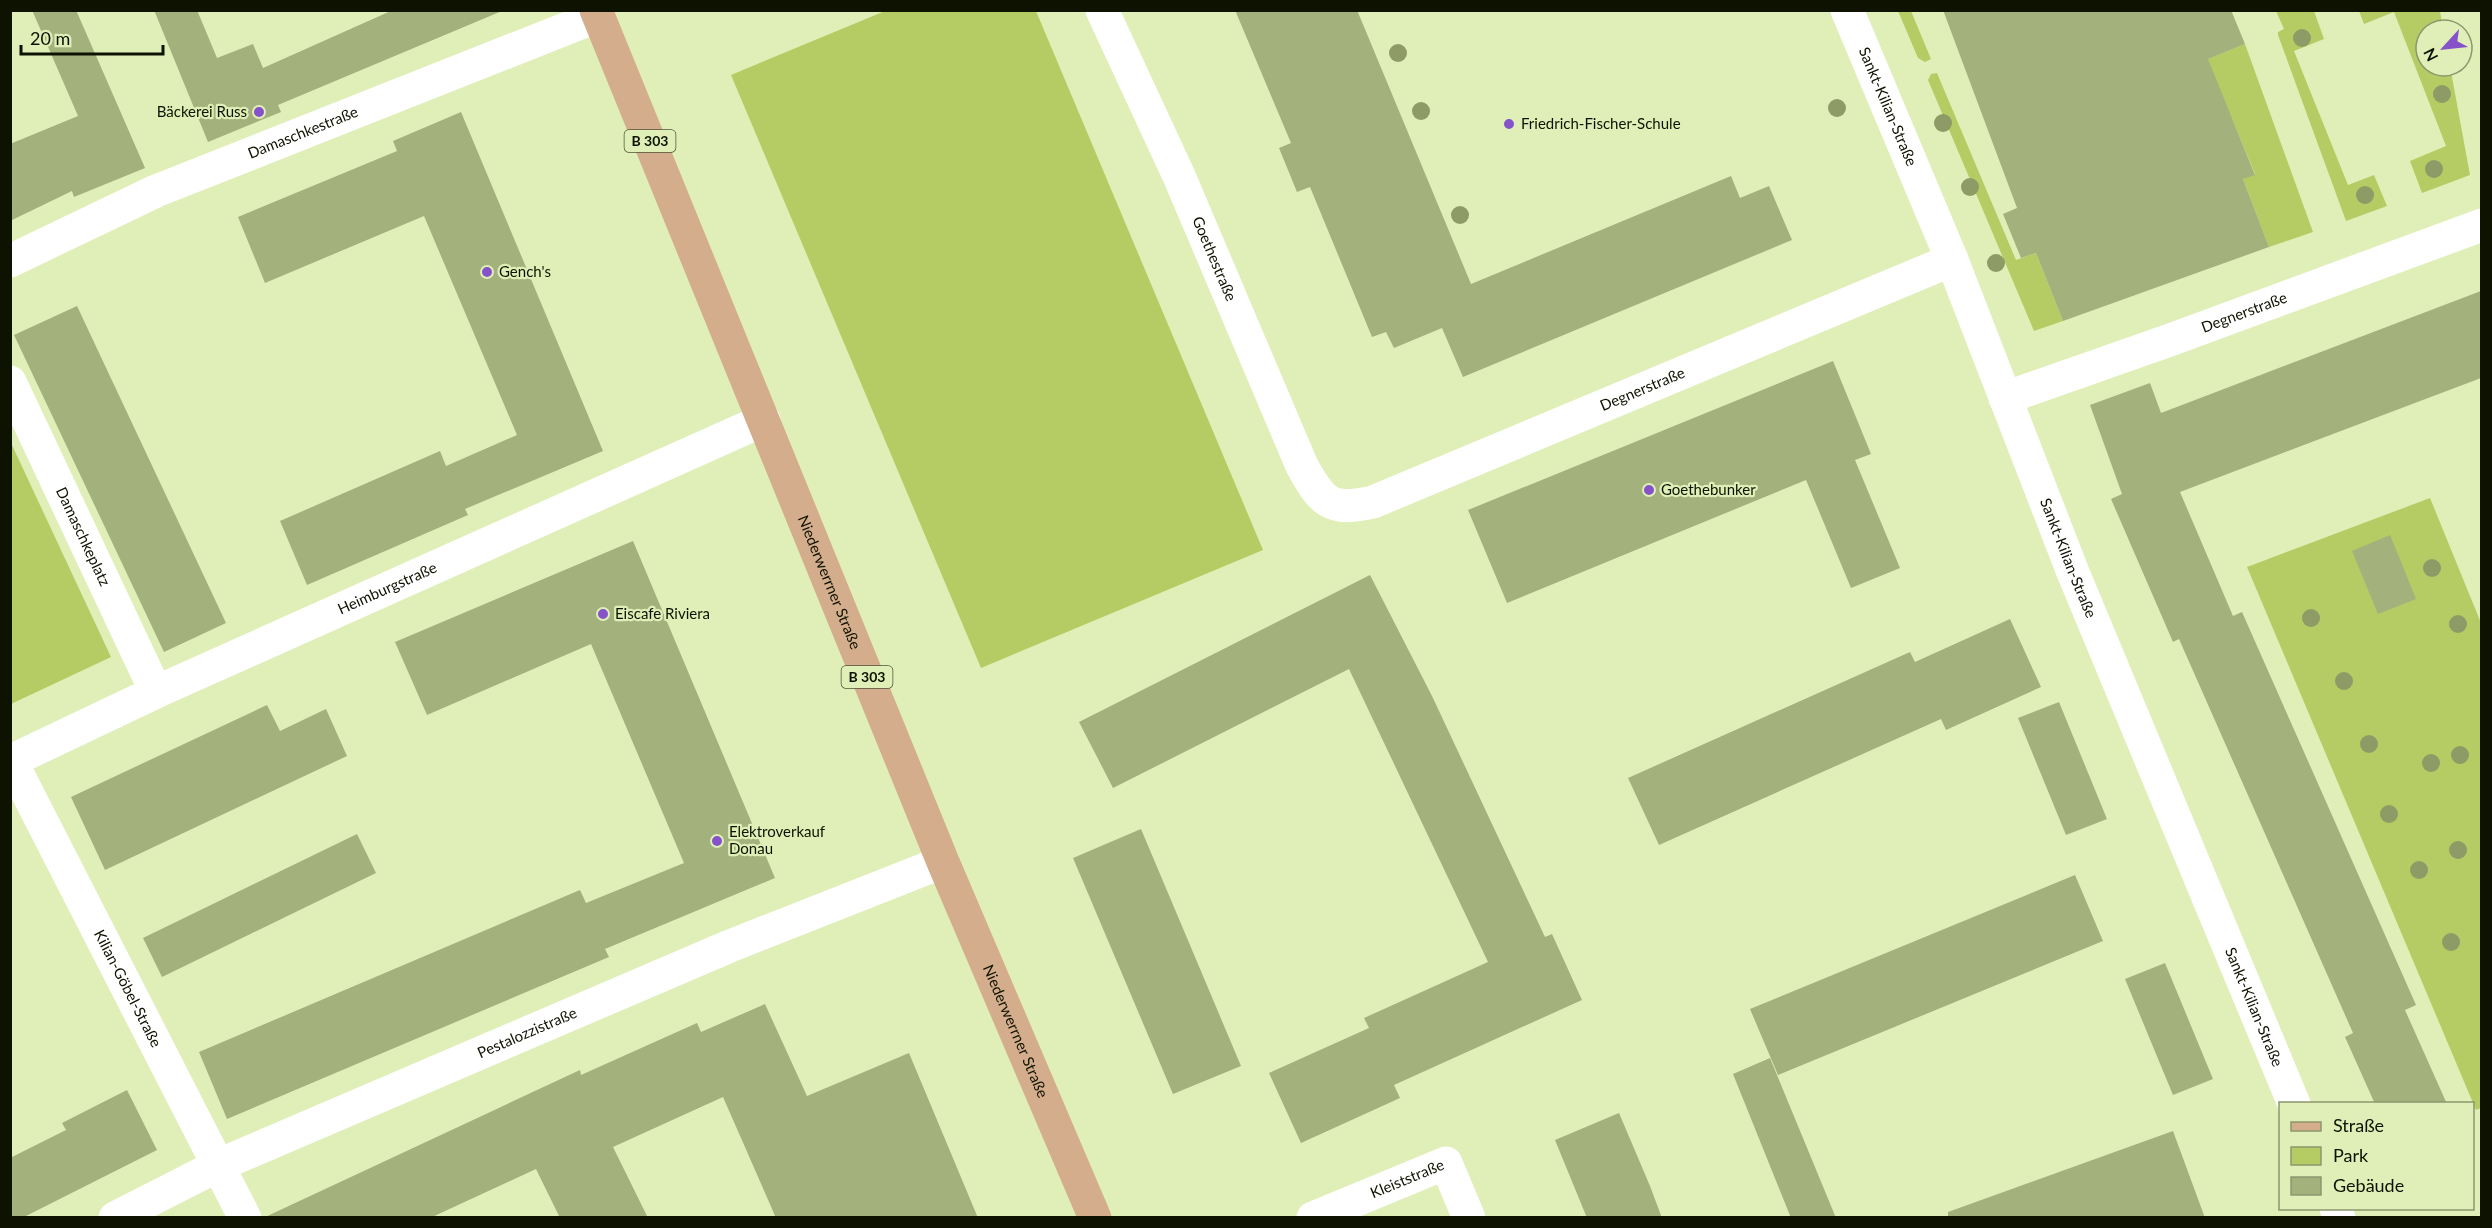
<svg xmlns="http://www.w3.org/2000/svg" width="2492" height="1228" viewBox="0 0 2492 1228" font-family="Lato,sans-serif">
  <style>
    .green { fill: #b4cc63 }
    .building { fill: #a3b17d }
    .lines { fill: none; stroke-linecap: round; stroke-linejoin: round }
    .minor { stroke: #fff; stroke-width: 33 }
    .major { stroke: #d4ae8c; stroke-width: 33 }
    .tree { fill: #8e9b66 }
    .poi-dot { fill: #8552ca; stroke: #e0efb8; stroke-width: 2 }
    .labels { text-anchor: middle; stroke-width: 4.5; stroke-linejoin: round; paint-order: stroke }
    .shield { fill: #e0efb8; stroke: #4d5438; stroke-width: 1.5 }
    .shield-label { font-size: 14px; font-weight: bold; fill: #0e1201 }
    .street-label { font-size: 15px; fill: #0e1201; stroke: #e0efb8 }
    .poi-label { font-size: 15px; fill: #0e1201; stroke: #e0efb8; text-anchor: start }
  </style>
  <rect width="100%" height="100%" fill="#e0efb8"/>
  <g class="green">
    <polygon points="885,11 1036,11 1263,550 981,668 731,75"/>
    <polygon points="1898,11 1911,11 1931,59 1925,62 1918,58"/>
    <polygon points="2276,11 2314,11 2324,39 2294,51 2348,185 2374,175 2387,206 2346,221 2278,35 2278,32 2284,29"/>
    <polygon points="2359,11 2440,11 2443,30 2426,30 2426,66 2450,66 2470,175 2422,193 2410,161 2446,146 2394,12 2364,24"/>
    <polygon points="2245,44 2313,232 2269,247 2243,179 2255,174 2233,121 2200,62"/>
    <polygon points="1937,73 2016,260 2036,253 2063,321 2034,331 1928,80 1931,74"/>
    <polygon points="11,443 111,657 11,704 10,704"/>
    <polygon points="2430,498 2481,623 2481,1108 2476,1110 2247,567"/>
  </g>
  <g class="building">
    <polygon points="32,10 76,10 145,168 74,197 72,191 10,221 10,144 78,116"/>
    <polygon points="154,10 197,10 217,58 253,44 263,68 393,10 502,11 278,105 281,112 208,142"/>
    <polygon points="1235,10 1357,10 1471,284 1731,176 1740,198 1769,186 1792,240 1463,377 1442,328 1394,348 1386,332 1372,337 1310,187 1297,192 1279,148 1291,143"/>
    <polygon points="1943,10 2231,10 2245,44 2208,59 2255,175 2243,179 2269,247 2063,321 2036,253 2021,258 2003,214 2017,208"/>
    <polygon points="461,112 603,451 465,509 468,515 307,585 280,521 440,451 446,466 517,435 424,216 265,283 238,217 397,151 393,141"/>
    <polygon points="2481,291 2481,378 2180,492 2233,616 2242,612 2416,1005 2405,1010 2447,1104 2375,1104 2345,1037 2353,1033 2179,639 2173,642 2111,499 2122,494 2090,405 2150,383 2161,413"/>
    <polygon points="77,306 226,623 164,652 14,335"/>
    <polygon points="1833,361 1871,454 1855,460 1900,568 1851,588 1806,480 1507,603 1468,510"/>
    <polygon points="2390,535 2416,599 2378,614 2352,551"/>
    <polygon points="633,541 775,878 605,949 609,957 227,1119 199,1052 580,890 586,903 684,863 591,644 427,715 395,642"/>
    <polygon points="1370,575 1432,696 1545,937 1552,934 1582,1000 1394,1085 1400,1098 1301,1143 1269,1073 1369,1028 1364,1018 1488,962 1349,669 1113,788 1079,722"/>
    <polygon points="2010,619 2041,687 1946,730 1941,719 1659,845 1628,778 1910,652 1915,662"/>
    <polygon points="2059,702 2107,819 2066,835 2018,718"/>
    <polygon points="267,705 280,731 326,709 347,756 105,870 71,797"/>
    <polygon points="1141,829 1241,1066 1173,1094 1073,858"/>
    <polygon points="357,834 376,873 162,977 143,938"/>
    <polygon points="2075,875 2103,941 1778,1075 1750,1009"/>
    <polygon points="2165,963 2213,1079 2173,1095 2125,979"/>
    <polygon points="765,1004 807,1096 909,1053 978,1218 776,1218 723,1097 613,1147 648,1218 560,1218 536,1169 430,1218 263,1218 580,1070 581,1075 697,1023 701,1032"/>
    <polygon points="1770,1058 1836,1218 1791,1218 1733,1074"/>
    <polygon points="127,1090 157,1150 22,1218 10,1218 10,1158 66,1130 62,1123"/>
    <polygon points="1619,1113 1650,1186 1662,1218 1587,1218 1555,1140"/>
    <polygon points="2173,1131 2205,1218 1948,1218 1948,1212"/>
  </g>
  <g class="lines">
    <g class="minor">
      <path id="s1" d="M1102,10L1179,176L1302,466C1322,502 1330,512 1373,502L1952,260"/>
      <path id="s2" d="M1847,10L1952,260L2072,570L2294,1104"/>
      <path id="s3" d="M10,261L156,191L598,16"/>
      <path id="s4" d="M10,382L156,692"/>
      <path id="s5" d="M2005,398L2170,340L2482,225"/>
      <path id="s6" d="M10,759L245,1218"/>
      <path id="s7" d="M11,761L156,692L764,420"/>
      <polyline points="2336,1208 2339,1218"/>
      <path id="s8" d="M115,1218L219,1165L730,946L943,862"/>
      <path id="s9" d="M1313,1218L1446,1163L1469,1218"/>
    </g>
    <path class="major" id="s10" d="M596,10L943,862L1095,1218"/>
  </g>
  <g class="tree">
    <circle cx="2302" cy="38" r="9"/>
    <circle cx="1398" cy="53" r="9"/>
    <circle cx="2442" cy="94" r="9"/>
    <circle cx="1837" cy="108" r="9"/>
    <circle cx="1421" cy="111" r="9"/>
    <circle cx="1943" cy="123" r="9"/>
    <circle cx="2434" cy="169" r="9"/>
    <circle cx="1970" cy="187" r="9"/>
    <circle cx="2365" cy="195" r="9"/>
    <circle cx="1460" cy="215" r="9"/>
    <circle cx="1996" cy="263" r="9"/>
    <circle cx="2432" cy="568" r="9"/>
    <circle cx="2311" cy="618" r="9"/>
    <circle cx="2458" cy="624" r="9"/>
    <circle cx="2344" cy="681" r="9"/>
    <circle cx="2369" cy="744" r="9"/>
    <circle cx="2460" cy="755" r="9"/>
    <circle cx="2431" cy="763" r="9"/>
    <circle cx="2389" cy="814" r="9"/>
    <circle cx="2458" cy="850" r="9"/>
    <circle cx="2419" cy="870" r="9"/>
    <circle cx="2451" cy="942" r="9"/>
  </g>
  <g class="poi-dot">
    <circle cx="259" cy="112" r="6"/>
    <circle cx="1509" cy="124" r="6"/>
    <circle cx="487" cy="272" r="6"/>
    <circle cx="1649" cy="490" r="6"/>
    <circle cx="603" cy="614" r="6"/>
    <circle cx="717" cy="841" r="6"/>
  </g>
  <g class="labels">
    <g class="shield">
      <rect x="624.5" y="130" width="51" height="22" rx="4.5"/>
      <rect x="841.5" y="666" width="51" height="22" rx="4.5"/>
    </g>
    <g class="shield-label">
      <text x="650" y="146">B 303</text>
      <text x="867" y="682">B 303</text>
    </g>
    <g class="street-label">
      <text dy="5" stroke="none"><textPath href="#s2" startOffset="105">Sankt-Kilian-Straße</textPath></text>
      <text dy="5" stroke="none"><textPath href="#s3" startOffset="320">Damaschkestraße</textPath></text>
      <text dy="5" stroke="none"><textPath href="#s1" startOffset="273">Goethestraße</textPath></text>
      <text dy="5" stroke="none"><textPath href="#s5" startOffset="254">Degnerstraße</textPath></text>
      <text dy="5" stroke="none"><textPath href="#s1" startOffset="880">Degnerstraße</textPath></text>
      <text dy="5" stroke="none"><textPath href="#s4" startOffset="171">Damaschkeplatz</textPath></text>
      <text dy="5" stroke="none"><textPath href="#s2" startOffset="591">Sankt-Kilian-Straße</textPath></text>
      <text dy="5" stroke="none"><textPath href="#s10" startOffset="618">Niederwerrner Straße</textPath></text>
      <text dy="5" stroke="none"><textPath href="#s7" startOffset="414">Heimburgstraße</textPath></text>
      <text dy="5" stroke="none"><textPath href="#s6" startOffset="258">Kilian-Göbel-Straße</textPath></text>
      <text dy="5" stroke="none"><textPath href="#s2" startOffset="1077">Sankt-Kilian-Straße</textPath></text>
      <text dy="5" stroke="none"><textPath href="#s10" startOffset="1104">Niederwerrner Straße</textPath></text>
      <text dy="5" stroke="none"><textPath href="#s8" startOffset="452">Pestalozzistraße</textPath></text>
      <text dy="5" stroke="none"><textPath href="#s9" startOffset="102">Kleiststraße</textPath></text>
    </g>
    <g class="poi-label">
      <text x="247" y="117" text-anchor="end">Bäckerei Russ</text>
      <text x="1521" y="129">Friedrich-Fischer-Schule</text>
      <text x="499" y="277">Gench's</text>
      <text x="1661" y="495">Goethebunker</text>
      <text x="615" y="619">Eiscafe Riviera</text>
      <text x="729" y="837">Elektroverkauf<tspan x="729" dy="17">Donau</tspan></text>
    </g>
  </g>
  <rect width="2492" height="1228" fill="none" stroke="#0e1201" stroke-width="24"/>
  <rect x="2279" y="1102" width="195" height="108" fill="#e0efb8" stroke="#8c976f" stroke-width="1.5"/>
  <rect x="2291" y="1122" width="30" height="9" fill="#d4ae8c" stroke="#8c976f" stroke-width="1.5"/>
  <text x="2333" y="1132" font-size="18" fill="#0e1201">Straße</text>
  <rect x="2291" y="1147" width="30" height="18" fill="#b4cc63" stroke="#8c976f" stroke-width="1.5"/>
  <text x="2333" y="1162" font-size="18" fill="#0e1201">Park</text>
  <rect x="2291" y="1177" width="30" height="18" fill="#a3b17d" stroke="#8c976f" stroke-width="1.5"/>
  <text x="2333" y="1192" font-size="18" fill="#0e1201">Gebäude</text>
  <g transform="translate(2444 48) rotate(243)"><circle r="28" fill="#e0efb8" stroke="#8c976f" stroke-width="1.5"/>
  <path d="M0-4.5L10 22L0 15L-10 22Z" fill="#8552ca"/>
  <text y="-9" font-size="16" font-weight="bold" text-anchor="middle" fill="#0e1201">N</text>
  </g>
  <path d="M21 45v9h142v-9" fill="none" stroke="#0e1201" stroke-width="3"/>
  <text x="30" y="45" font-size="18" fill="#0e1201" stroke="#e0efb8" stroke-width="4.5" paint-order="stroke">20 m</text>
</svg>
